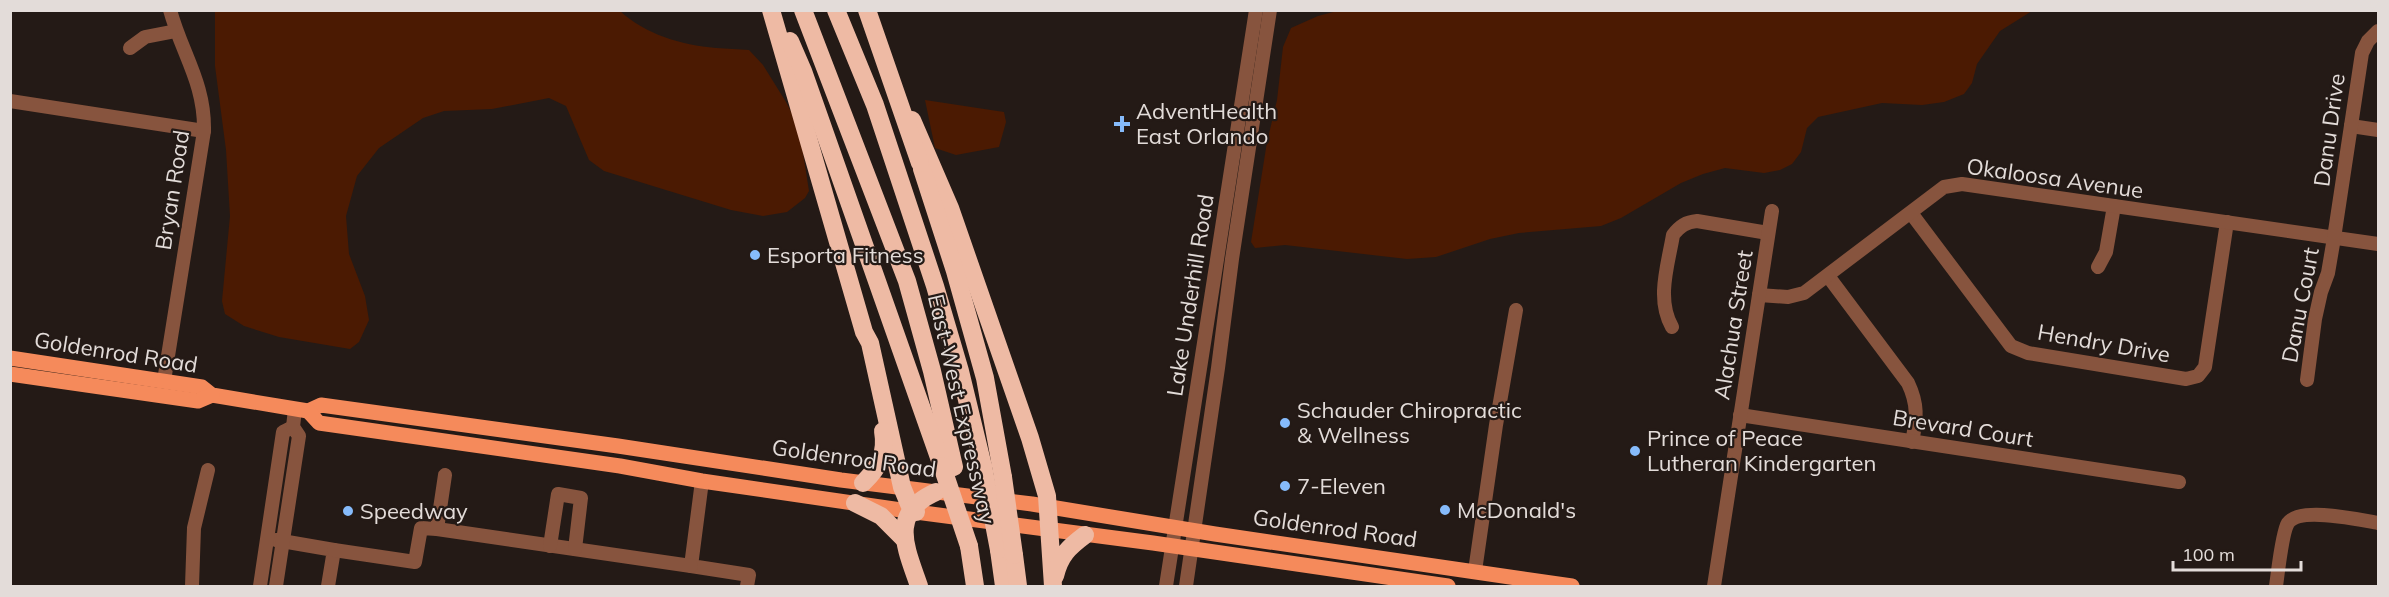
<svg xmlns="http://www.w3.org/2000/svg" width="2389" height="597" viewBox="0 0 2389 597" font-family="Mulish,sans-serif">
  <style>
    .green { fill: #4b1a02 }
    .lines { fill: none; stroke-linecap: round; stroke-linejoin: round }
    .minor { stroke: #87543e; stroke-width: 14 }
    .major { stroke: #f58a5b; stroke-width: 15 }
    .highway { stroke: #eebaa4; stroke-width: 18 }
    .highway-bridge { stroke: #eebaa4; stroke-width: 18 }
    .poi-dot { fill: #86bbfb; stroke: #241a16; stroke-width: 2 }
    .labels { text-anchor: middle; stroke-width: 4.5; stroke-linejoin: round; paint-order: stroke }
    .poi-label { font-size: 22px; fill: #e3dcd9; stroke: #241a16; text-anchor: start }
    .street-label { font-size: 22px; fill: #e3dcd9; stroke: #241a16 }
  </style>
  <rect width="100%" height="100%" fill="#241a16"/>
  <g class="green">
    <polygon points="1341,10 2032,10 2032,11 2000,31 1977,64 1972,83 1964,94 1944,102 1922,105 1882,103 1818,117 1807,128 1801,152 1792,164 1780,170 1764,173 1725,168 1703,174 1681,183 1621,218 1601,226 1519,233 1490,239 1436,257 1407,259 1285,245 1255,248 1251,242 1267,142 1277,100 1283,47 1291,28 1318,16"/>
    <path d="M215,11H620C645,34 681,45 716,48C727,49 738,49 749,50L763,65L786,102L796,121L801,140L809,191L805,198L787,212L763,216L731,210L604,171L589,160L566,106L549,98L492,109L444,111L423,118L379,148L357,176L346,216L349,254L365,296L369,320L359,342L350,349L279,337L244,326L225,314L222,301L230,216L226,150L215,66Z"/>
    <polygon points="925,100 1004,112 1006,122 999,147 956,155 935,148"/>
  </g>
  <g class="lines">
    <g class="minor">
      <polyline points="130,48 145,37 176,31"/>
      <polyline points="10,101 204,131"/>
      <polyline points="2351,126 2378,130"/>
      <polyline points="1911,213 2011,346 2028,353 2186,379 2198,376 2205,367 2227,222"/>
      <polyline points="2098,267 2106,252 2114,206"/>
      <path d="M1828,276L1908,383C1918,404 1917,418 1912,442"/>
      <polyline points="1759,295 1788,297 1804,293 1944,187 1962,184 2378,244"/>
      <path d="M1672,327C1656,299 1668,265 1673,235C1680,226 1686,222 1697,221L1768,233"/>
      <polyline points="2307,380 2315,319 2321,292 2328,273 2334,238 2362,53 2368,41 2378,31"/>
      <path d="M164,381L204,131C205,83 182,54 170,10"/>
      <polyline points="1740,415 2179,482"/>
      <polyline points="702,481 691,566 749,575 747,586"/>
      <polyline points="437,529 691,566"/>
      <polyline points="276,540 334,550 328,586"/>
      <polyline points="550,546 558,494 581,498 575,549"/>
      <polyline points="334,550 415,562 421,528 437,529 445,475"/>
      <polyline points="1475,571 1496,425 1516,310"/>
      <polyline points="192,586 194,528 208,470"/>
      <polyline points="260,586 283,432 293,427"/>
      <polyline points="276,586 299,436 293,427 295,409"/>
      <polyline points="1166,586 1256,10"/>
      <polyline points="1186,586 1218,368 1232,259 1270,10"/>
      <polyline points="1714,586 1772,211"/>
      <path d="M2276,586C2278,573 2282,532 2288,523C2300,506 2360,520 2378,523"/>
    </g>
    <g class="major">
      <polyline points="10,358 202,387 212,395 308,411 321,405 618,446 841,480 1032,504 1215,534 1572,586"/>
      <polyline points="10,374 198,401 212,395"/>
      <polyline points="308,411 319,423 620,466 702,481 908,511 1153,543 1448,586"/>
    </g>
    <g class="highway">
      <polyline points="771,10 864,332 870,343 902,487 909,504 916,512"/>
      <polyline points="803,10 907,281 932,371 954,467"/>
      <polyline points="836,10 875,105 935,286 960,371 983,466"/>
      <polyline points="790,41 803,71 942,466"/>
      <polyline points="912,120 950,208 1030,438 1047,496 1053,586"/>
      <polyline points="922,169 955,271 985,378 1003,477"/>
      <path d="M863,483C879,467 887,454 883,431"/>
      <polyline points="855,503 881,516 904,539"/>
      <polyline points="969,546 975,586"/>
      <polyline points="999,550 1004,586"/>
      <polyline points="1014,555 1018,586"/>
      <path d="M1055,576C1060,555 1069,547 1085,535"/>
      <path d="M919,586C906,548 888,513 936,492"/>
    </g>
    <g class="highway-bridge">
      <polyline points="867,10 920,163"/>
      <polyline points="942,466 969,546"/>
      <polyline points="983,466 999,550"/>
      <polyline points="1003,477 1014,555"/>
    </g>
  </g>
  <g class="poi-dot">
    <path d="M1119 115h6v6h6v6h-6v6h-6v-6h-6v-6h6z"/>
    <circle cx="755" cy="255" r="6"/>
    <circle cx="1285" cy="423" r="6"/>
    <circle cx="1635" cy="451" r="6"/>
    <circle cx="1285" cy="486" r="6"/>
    <circle cx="1445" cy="510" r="6"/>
    <circle cx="348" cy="511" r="6"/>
  </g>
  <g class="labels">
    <g class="poi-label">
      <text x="1136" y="119">AdventHealth<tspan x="1136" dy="25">East Orlando</tspan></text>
      <text x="767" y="263">Esporta Fitness</text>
      <text x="1297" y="418">Schauder Chiropractic<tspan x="1297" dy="25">&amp; Wellness</tspan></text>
      <text x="1647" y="446">Prince of Peace<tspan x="1647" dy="25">Lutheran Kindergarten</tspan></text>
      <text x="1297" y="494">7-Eleven</text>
      <text x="1457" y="518">McDonald's</text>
      <text x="360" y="519">Speedway</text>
    </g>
    <g class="street-label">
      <text transform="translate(2329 130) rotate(-82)" y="8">Danu Drive</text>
      <text transform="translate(2055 178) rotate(8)" y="8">Okaloosa Avenue</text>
      <text transform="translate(172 190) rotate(-81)" y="8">Bryan Road</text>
      <text transform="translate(1190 295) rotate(-81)" y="8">Lake Underhill Road</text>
      <text transform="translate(2300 305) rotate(-79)" y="8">Danu Court</text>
      <text transform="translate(1733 325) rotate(-81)" y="8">Alachua Street</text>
      <text transform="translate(2104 343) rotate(10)" y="8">Hendry Drive</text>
      <text transform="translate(116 352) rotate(9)" y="8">Goldenrod Road</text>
      <text transform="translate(962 409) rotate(77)" y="8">East-West Expressway</text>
      <text transform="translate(1963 428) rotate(9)" y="8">Brevard Court</text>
      <text transform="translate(854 458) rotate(8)" y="8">Goldenrod Road</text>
      <text transform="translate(1335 528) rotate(8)" y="8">Goldenrod Road</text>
    </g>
  </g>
  <rect width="2389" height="597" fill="none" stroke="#e3dcd9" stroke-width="24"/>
  <path d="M2173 561v9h128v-9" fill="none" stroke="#e3dcd9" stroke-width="3"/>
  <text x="2182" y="561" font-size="18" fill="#e3dcd9" stroke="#241a16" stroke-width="4.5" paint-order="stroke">100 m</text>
</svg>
